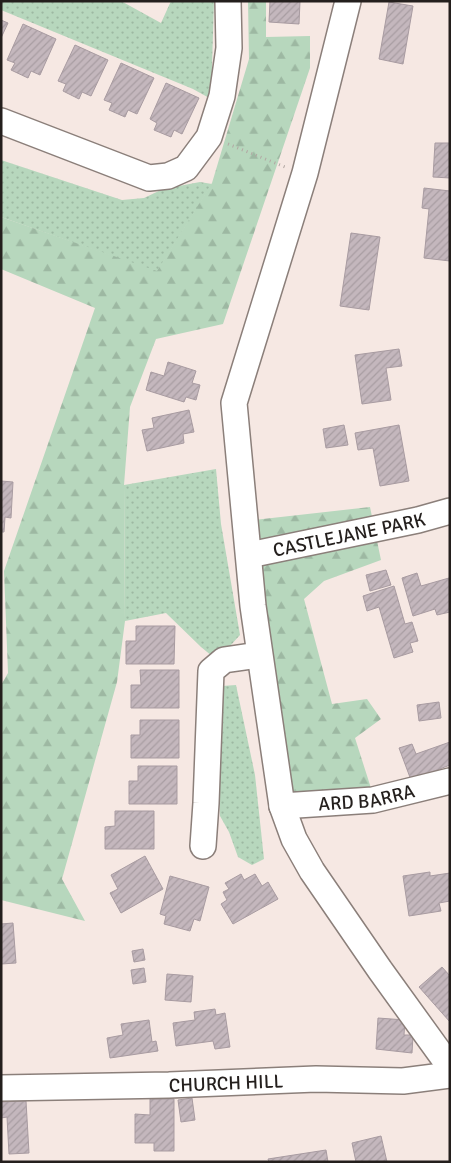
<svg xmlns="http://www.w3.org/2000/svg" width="451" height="1163" viewBox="0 0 451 1163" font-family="Signika,sans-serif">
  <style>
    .grass { fill: url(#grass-dots) }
    .forest { fill: url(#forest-firs) }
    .building { fill: url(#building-hatch); stroke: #a89ba1 }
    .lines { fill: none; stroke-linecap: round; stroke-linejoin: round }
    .minor-casing { stroke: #8b7f7a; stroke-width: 28 }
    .path { stroke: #b2a7a3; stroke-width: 3; stroke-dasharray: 1 4; stroke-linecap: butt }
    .minor { stroke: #fff; stroke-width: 25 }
    .labels { text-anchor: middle; stroke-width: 4; stroke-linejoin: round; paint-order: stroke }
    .street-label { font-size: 19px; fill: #241f1d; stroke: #fdf8f6 }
  </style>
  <defs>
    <pattern id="grass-dots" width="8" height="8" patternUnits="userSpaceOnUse" patternTransform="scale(1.25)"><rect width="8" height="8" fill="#b7d7bd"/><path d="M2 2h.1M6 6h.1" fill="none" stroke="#9db8a2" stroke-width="1.8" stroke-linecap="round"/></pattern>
    <pattern id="forest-firs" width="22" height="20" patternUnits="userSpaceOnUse" patternTransform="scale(1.25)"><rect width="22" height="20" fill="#b7d7bd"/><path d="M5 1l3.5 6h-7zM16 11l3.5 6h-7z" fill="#9db8a2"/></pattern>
    <pattern id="building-hatch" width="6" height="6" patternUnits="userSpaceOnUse" patternTransform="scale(1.25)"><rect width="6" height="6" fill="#c4b7bd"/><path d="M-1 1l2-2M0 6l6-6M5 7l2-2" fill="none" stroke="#a89da2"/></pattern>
  </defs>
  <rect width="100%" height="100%" fill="#f6e8e3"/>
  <g class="grass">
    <polygon points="1,1 121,1 161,23 171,1 214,1 211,99 193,89 1,10"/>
    <polygon points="1,160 122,200 144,198 163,189 200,182 212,184 157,272 1,217"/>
    <polygon points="216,469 221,524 240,635 230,646 212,656 201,647 166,613 125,621 124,485"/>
    <polygon points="236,685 255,775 264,859 252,865 238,857 229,832 220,816 216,700 222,686"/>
  </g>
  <g class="forest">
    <polygon points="248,1 266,1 266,37 310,36 310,68 223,324 156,339 130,407 124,485 125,621 117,682 62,879 85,921 1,900 1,685 8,673 4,571 95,308 1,269 1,217 157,271 212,183 249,59"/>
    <polygon points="370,507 381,560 324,581 304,599 332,704 367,699 381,719 355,738 377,807 305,817 288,784 254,520"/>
  </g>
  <g class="building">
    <polygon points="270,1 300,1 299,24 269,22"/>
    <polygon points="389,2 413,6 403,64 379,59"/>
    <polygon points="1,20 8,23 1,38"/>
    <polygon points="23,24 56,39 40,75 31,71 28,78 11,70 15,63 7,60"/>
    <polygon points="75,45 108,60 91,96 82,92 79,99 63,91 66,84 58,81"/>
    <polygon points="121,63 154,78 137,114 128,110 125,117 109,110 112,103 104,100"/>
    <polygon points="166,83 199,98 182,134 174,130 171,137 154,130 157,123 150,119"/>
    <polygon points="435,143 450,143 450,178 433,177"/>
    <polygon points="424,188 450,191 450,261 424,258 429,209 422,208"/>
    <polygon points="351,233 380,237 369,310 340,306"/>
    <polygon points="399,349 402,366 386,368 391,400 362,404 355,355"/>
    <polygon points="168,362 196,371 192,383 200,385 196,400 186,397 184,402 146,390 151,372 164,376"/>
    <polygon points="189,410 194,432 183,434 184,443 147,451 142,430 154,428 152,418"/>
    <polygon points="344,425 348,445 326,448 323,429"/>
    <polygon points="399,425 409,481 380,486 373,448 358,450 355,433"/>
    <polygon points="1,481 13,482 11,518 5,517 4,532 1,532"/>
    <polygon points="386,570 391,585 370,591 366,575"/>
    <polygon points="417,573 421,586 449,578 450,612 437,615 435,609 413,616 402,578"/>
    <polygon points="394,586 405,624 412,622 418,641 410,643 413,652 394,658 379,607 367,611 363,596"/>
    <polygon points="136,626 175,626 174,664 126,664 126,641 136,641"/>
    <polygon points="140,670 179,670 179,708 131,708 131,685 141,685"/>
    <polygon points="439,702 441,718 419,721 417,705"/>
    <polygon points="140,720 179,720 179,758 131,758 131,735 140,735"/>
    <polygon points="450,742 450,765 411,780 399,748 412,744 416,754"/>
    <polygon points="138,766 177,766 177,804 129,804 129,781 138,781"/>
    <polygon points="115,811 154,811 154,849 105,849 105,827 115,826"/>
    <polygon points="145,856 163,889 121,913 110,893 118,889 111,875"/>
    <polygon points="430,872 430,876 450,873 450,901 439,903 441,911 409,916 403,876"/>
    <polygon points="241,874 244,880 255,874 262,886 268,882 278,899 233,924 221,904 227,900 223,892 229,889 225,883"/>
    <polygon points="170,876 209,887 200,921 194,919 190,931 164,924 166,916 160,914"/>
    <polygon points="13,923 16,963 1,964 1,924"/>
    <polygon points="143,949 145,960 134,962 132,951"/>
    <polygon points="442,967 450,976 450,1022 419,987"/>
    <polygon points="144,968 146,982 133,984 131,970"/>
    <polygon points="167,974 193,976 191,1002 165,1000"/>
    <polygon points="215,1009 216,1015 225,1013 230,1047 215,1049 213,1041 176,1046 173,1023 195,1020 194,1012"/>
    <polygon points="378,1018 405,1020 404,1035 413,1035 412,1053 376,1049"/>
    <polygon points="149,1020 152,1042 156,1041 158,1051 110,1058 107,1038 123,1035 121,1024"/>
    <polygon points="192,1098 195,1120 181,1122 178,1100"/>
    <polygon points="150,1099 174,1099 174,1151 154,1151 154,1143 135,1143 135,1114 150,1115"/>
    <polygon points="26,1101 29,1153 9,1154 7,1117 1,1118 1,1102"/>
    <polygon points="381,1136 387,1162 356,1162 352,1143"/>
    <polygon points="326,1150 328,1162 269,1162 268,1159"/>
  </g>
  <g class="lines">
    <g class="minor-casing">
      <g id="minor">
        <polyline points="348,1 305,173 234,403 253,606 282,806 294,839 312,871 380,970 450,1067"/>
        <polyline points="1,121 149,178 168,176 186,168 209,137 222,96 229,48 228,1"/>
        <path id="s1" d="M249,555L418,520L450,511"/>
        <path id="s2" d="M282,806L373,800L450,781"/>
        <polyline points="203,846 206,803 211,671 224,660 259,655"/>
        <path id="s3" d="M1,1088L169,1085L316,1079L403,1081L450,1075"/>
      </g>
    </g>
    <polyline class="path" points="228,144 285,167"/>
    <use href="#minor" class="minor"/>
  </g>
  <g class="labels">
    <g class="street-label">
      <text dy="7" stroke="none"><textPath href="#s1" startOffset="102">CASTLEJANE PARK</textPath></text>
      <text dy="7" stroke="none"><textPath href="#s2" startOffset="85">ARD BARRA</textPath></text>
      <text dy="7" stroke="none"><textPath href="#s3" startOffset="225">CHURCH HILL</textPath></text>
    </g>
  </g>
  <rect width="451" height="1163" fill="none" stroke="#241f1d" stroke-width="5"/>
</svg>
